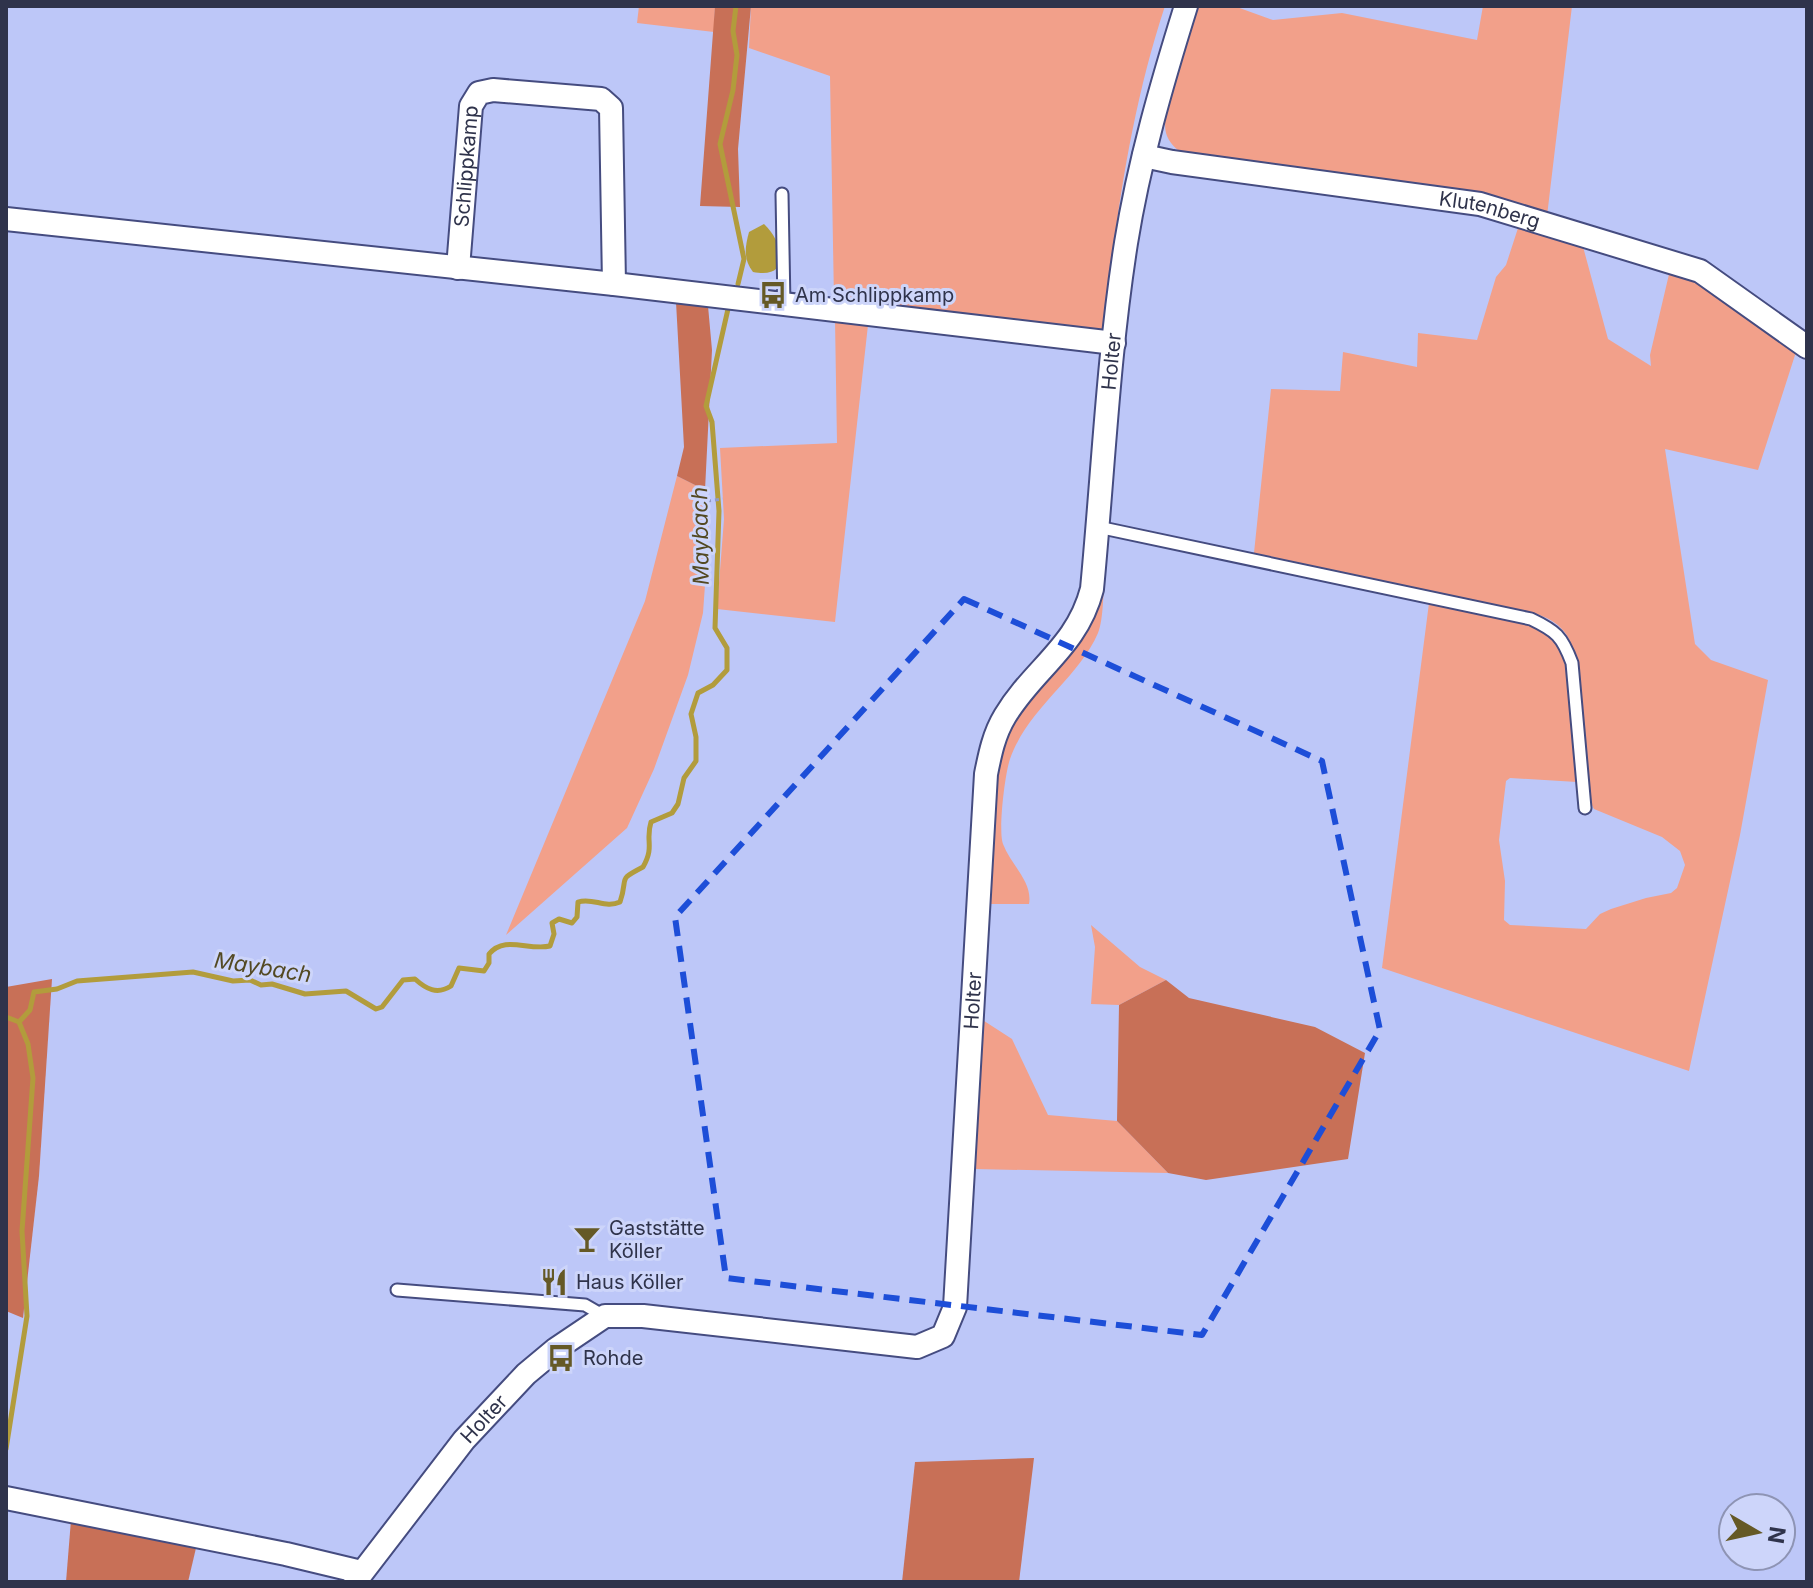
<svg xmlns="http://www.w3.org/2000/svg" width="1813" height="1588" viewBox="0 0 1813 1588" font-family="Inter,sans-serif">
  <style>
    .green { fill: #f2a08a }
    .forest { fill: #c87057 }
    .water { fill: #b29c3c }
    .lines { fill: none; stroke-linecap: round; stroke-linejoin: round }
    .stream { stroke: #b29c3c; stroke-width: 5 }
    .lane-casing { stroke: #454c80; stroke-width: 15 }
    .street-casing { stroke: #454c80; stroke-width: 26 }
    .path { stroke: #919ac3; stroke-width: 3; stroke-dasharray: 4 4; stroke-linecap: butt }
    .lane { stroke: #fff; stroke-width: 11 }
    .street { stroke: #fff; stroke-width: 22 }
    .marked { fill: none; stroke: #1d4ed8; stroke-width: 6; stroke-dasharray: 16 10; stroke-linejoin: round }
    .labels { text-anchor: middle; stroke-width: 6; stroke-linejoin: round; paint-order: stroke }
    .street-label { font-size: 20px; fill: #2f334b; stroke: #cdd5fa }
    .poi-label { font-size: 20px; fill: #2f334b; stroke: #cdd5fa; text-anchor: start }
    .water-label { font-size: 22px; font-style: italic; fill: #534922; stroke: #cdd5fa }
  </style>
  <rect width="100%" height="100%" fill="#bdc7f8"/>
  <g class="green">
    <polygon points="639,6 715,6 714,32 637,23"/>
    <path d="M751,6H1165C1130,112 1115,222 1104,332L834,300L830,76L749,48Z"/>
    <path d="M1196,6H1234L1273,20L1342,13L1477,40L1483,6H1572L1547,216L1189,158C1180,152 1171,146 1167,136C1157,112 1188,33 1196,6Z"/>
    <path d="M1519,225L1582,243L1608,339L1651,366L1650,355L1670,270L1700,282L1796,352L1758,470L1665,449L1695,644L1711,660L1768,680L1740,835L1689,1071L1382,968L1429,603C1460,609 1511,613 1538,627C1581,648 1573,739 1577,782L1510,778L1506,781L1499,840L1505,881L1504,920L1510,925L1586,929L1600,914L1611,909L1646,898L1671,893L1677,888L1685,865L1680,851L1662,837L1594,809L1587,796L1578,667C1571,635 1563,622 1531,612L1254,553L1271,389L1340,391L1343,352L1417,367L1418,333L1477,340L1496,277L1506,265Z"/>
    <polygon points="835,320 868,325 835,622 717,609 724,519 720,448 837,443"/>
    <polygon points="677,476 705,490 709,529 703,613 688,675 654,769 627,828 506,935 645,601"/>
    <path d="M1105,572C1103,588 1104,619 1098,633C1078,679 1028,708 1010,759C1005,773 998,831 1003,844C1011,865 1033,882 1029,904H985L997,744L1099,600Z"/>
    <polygon points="1091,925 1140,967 1166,980 1119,1005 1091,1004 1095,947"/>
    <polygon points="978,1017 1012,1039 1048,1115 1117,1121 1168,1173 974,1169"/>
  </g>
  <g class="forest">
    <polygon points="715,6 751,6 738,149 740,207 700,206"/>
    <polygon points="676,302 708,306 712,350 705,490 677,476 684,447"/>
    <polygon points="52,979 39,1176 23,1318 6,1311 6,987"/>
    <polygon points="1166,980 1189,998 1315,1027 1365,1053 1348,1159 1206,1180 1168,1173 1117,1121 1119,1005"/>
    <polygon points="1034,1458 1019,1582 902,1582 915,1462"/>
    <polygon points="71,1520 196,1548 188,1582 66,1582"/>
  </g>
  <path class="water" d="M764,224C784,243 792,280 753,272C743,259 745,247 749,232Z"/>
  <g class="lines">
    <g class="stream">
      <polyline points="736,6 733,31 737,55 733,90 720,144 744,259 738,284"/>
      <path d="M6,1017L19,1022L30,1010L34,992L57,989L77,981L193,972L233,981L250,980L261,985L272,984L305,994L346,991L376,1009L382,1007L403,980L415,979C426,989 437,995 451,986L459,968L484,971L489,963V954C505,935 528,951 550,946L554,934L552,923L559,919L572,923L577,917L578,902C593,897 605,909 620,902C629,876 616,881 643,867C655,846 645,841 651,822L672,813L678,804L684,778L696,761V737L691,714L698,693L713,685L727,670V648L715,628L719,511L712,422L706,406L728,309"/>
      <polyline points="6,1449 27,1316 22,1231 33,1078 28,1044 19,1022"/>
    </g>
    <g class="lane-casing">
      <g id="lane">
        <polyline points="782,194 784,305"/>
        <path d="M1098,527L1531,619C1556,631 1562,636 1572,663L1585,808"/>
        <polyline points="397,1290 585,1305 604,1316"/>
      </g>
    </g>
    <g class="street-casing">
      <g id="street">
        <path id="s1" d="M1144,156L1172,162L1480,204L1700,271L1807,347"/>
        <polyline points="6,219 614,284 1114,343"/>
        <path id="s2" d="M458,268L471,106L479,93L493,90L601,99L611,108L614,284"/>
        <polyline points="6,1498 286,1554 361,1572"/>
        <path id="s3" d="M355,1582L464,1440L526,1374L556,1349L605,1316H643L917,1347L943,1336L955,1307L986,774C990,754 994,734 1005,716C1034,668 1077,647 1092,589C1103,474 1108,357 1126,243C1139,162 1162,83 1186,6"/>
      </g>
    </g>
    <polyline class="path" points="707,501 723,499"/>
    <use href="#lane" class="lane"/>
    <use href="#street" class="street"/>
  </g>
  <path class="marked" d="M964,599L1322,761L1380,1030L1202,1335L726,1278L675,917Z"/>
  <defs>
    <g id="bus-bare" transform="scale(2.16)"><path d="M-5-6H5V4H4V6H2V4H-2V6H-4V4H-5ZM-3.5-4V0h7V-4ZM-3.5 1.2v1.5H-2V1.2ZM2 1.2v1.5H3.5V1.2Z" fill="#655926" stroke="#cdd5fa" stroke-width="2.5" paint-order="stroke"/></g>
    <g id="bar-bare" transform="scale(2.16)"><path d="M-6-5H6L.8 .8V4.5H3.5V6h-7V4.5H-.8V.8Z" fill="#655926" stroke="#cdd5fa" stroke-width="2.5" paint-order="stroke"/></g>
    <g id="restaurant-bare" transform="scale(2.16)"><path d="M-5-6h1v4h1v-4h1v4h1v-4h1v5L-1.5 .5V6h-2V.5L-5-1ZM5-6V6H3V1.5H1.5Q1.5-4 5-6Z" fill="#655926" stroke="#cdd5fa" stroke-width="2.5" paint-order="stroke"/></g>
  </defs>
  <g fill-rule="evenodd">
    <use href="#bus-bare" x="773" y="295"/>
    <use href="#bar-bare" x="587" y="1239"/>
    <use href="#restaurant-bare" x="554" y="1282"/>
    <use href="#bus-bare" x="561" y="1358"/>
  </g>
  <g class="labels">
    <g class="street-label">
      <text dy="7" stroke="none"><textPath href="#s2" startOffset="102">Schlippkamp</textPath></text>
      <text dy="7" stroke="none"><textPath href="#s1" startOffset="350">Klutenberg</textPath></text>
      <text dy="7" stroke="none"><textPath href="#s3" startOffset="1720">Holter</textPath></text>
      <text dy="7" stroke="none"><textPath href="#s3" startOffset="1048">Holter</textPath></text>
      <text dy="7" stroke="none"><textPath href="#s3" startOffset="208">Holter</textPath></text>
    </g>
    <g class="poi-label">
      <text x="795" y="302">Am Schlippkamp</text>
      <text x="609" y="1235">Gaststätte<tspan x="609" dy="23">Köller</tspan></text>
      <text x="576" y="1289">Haus Köller</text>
      <text x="583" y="1365">Rohde</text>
    </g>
    <g class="water-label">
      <text transform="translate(700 536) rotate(-91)" y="8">Maybach</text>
      <text transform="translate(263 967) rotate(9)" y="8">Maybach</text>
    </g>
  </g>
  <rect width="1813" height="1588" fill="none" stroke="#2f334b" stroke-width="16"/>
  <g transform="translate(1757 1532) rotate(99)"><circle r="38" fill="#cdd5fa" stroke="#8e94b4" stroke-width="2"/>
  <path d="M0-6L14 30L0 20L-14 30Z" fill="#655926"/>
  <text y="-12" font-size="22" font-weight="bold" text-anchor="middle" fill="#2f334b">N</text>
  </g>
</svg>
